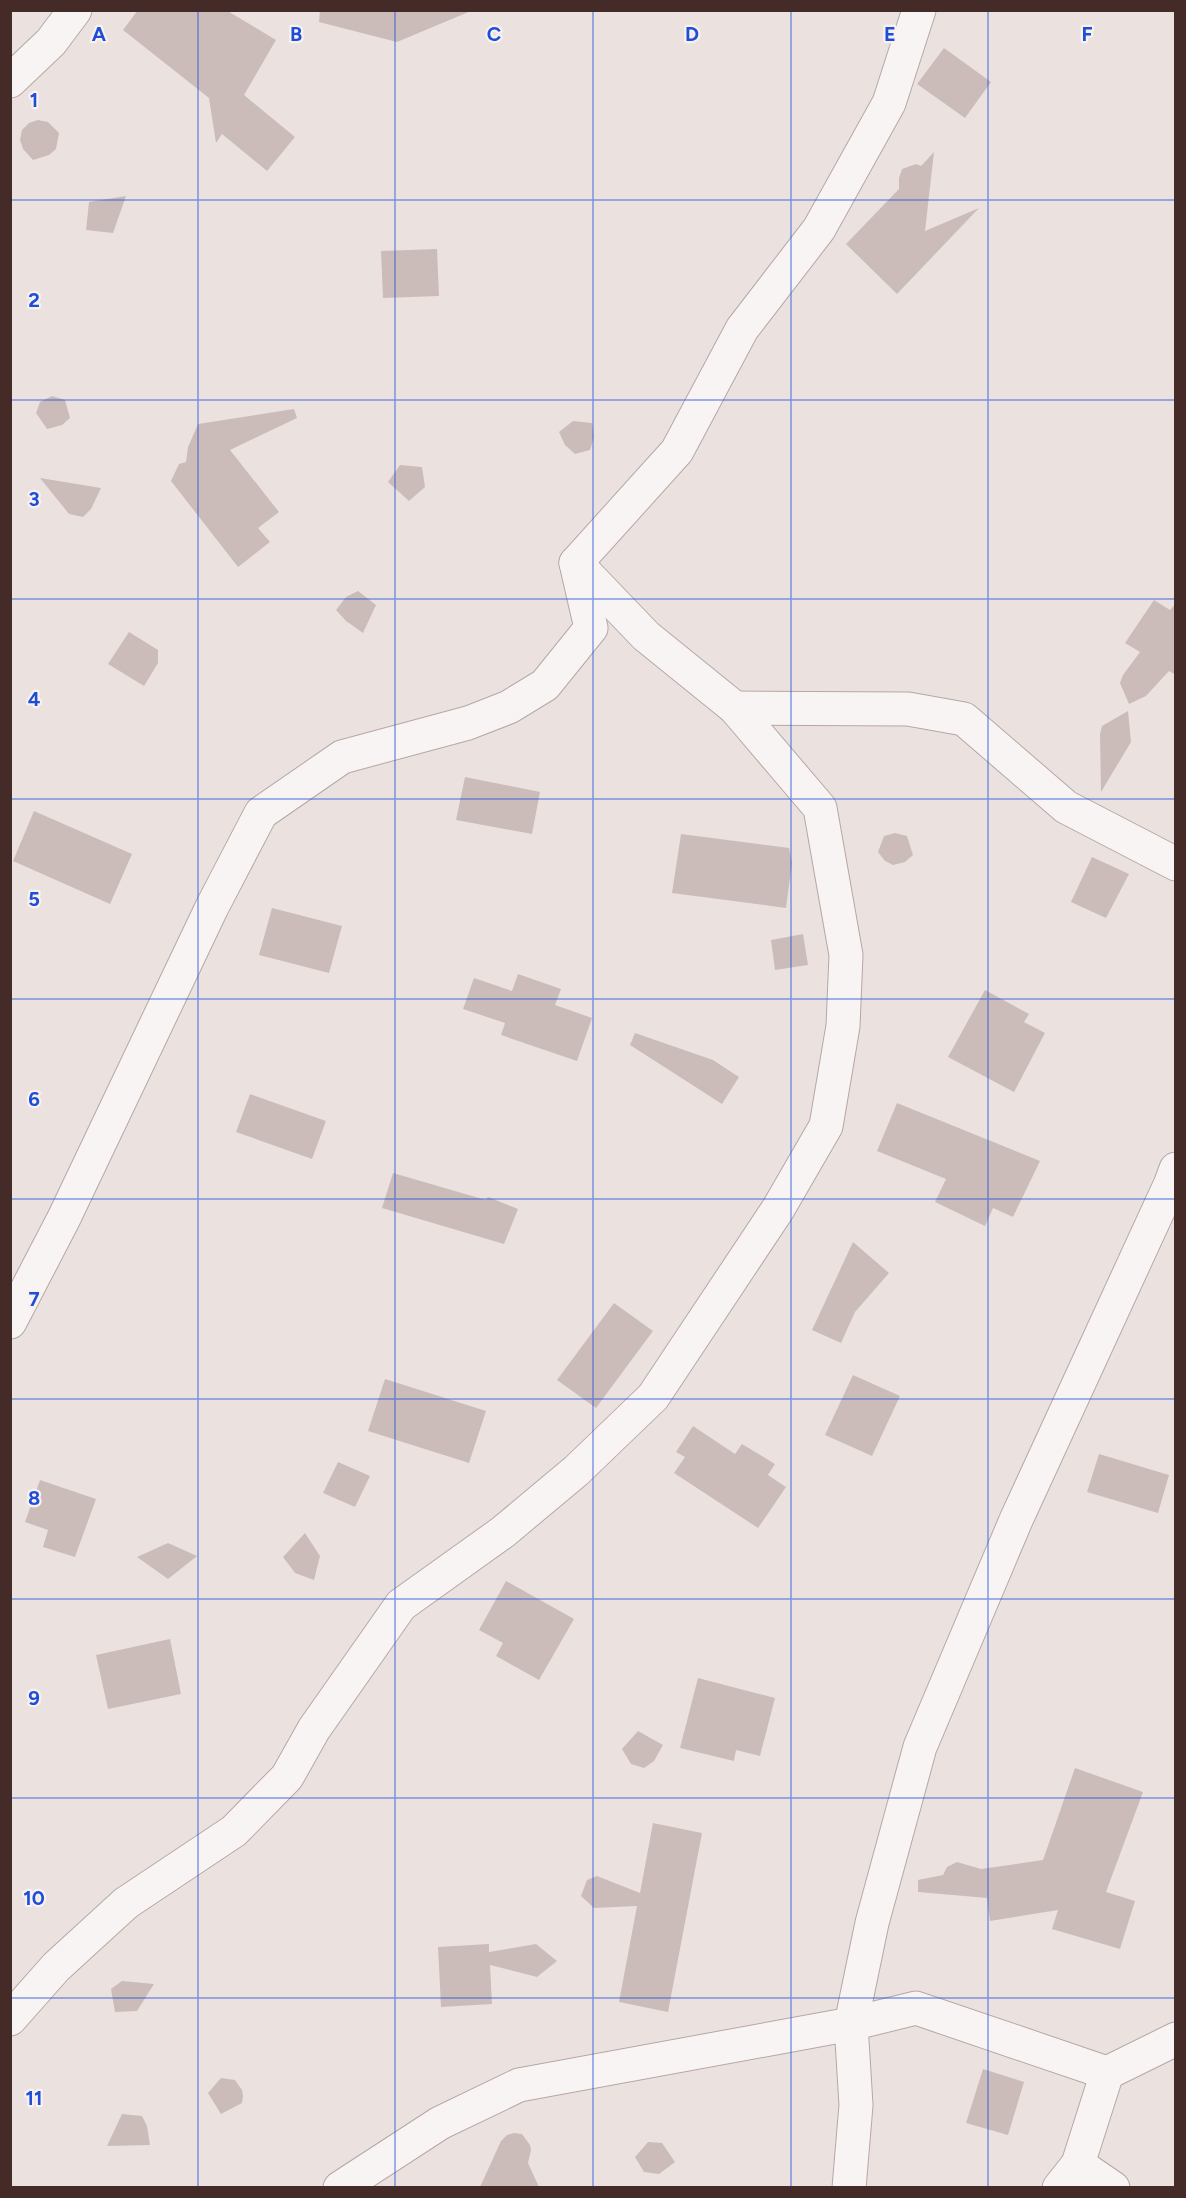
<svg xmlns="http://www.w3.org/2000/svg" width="1186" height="2198" viewBox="0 0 1186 2198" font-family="Figtree,sans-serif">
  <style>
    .building { fill: #cbbcba }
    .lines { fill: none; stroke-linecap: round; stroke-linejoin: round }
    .minor-casing { stroke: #b6a7a5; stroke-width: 35 }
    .minor { stroke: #f8f4f4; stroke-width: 33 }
    .grid { fill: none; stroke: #1d4ed8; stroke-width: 1.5; stroke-opacity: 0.55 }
    .grid-label { font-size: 20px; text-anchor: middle; font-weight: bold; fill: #1d4ed8; stroke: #f8f1f0; stroke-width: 4.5; stroke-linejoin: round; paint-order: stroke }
  </style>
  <rect width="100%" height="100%" fill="#ebe2e0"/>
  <g class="building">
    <polygon points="138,10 226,10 276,40 244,95 295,137 267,171 222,134 216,143 209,98 123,30"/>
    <polygon points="320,10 471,10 471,11 397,42 319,22"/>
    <polygon points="944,48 991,82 965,118 917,84"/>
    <polygon points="38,120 48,122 59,133 56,149 49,155 33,160 23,149 20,140 22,130 29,123"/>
    <polygon points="934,152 925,231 979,208 897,294 846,244 899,189 899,178 902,169 916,164 921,166"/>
    <polygon points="126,196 113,233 86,230 89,202"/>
    <polygon points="437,249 439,296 383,298 381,251"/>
    <polygon points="52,396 65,400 70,418 62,425 47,429 36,413 40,402"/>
    <polygon points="294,409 297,418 230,450 279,512 258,528 270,542 238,567 171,481 179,464 186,462 188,447 198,424"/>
    <polygon points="573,421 592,423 594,437 590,450 575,454 565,445 559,432"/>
    <polygon points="400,465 422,467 425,487 409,501 388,482"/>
    <polygon points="40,478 101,488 91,509 83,517 69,514"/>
    <polygon points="358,591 376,605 363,633 346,621 336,610 346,597"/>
    <polygon points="1154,600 1170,610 1176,603 1176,675 1169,671 1146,696 1129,704 1120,683 1123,675 1140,652 1125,643"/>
    <polygon points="129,632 158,650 158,663 144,686 108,664"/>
    <polygon points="1128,711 1131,742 1101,792 1100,734 1102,726"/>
    <polygon points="465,777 540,792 532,834 456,820"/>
    <polygon points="34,811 132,854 110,904 13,861"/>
    <polygon points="895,833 907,836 913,855 905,862 893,865 885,861 878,852 884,836"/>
    <polygon points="681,834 789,848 792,863 786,908 672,893"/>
    <polygon points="1092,857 1129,874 1106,918 1071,902"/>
    <polygon points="272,908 342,926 329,973 259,955"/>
    <polygon points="803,934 808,965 775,970 771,940"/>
    <polygon points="518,974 561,989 555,1005 592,1018 577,1061 501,1035 505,1023 463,1009 474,978 512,991"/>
    <polygon points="985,990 1029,1014 1024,1022 1045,1033 1014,1092 948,1057"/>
    <polygon points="635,1033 713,1060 739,1077 722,1104 630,1045"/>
    <polygon points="250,1094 326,1121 312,1159 236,1132"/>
    <polygon points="897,1103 1040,1161 1013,1217 993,1208 985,1226 935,1202 946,1179 877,1151"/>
    <polygon points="393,1173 486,1200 488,1197 518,1209 504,1244 382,1208"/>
    <polygon points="853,1242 889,1273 855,1312 841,1343 812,1330"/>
    <polygon points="614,1303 653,1331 596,1408 557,1380"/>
    <polygon points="853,1375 900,1396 872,1456 825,1435"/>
    <polygon points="385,1379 486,1411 469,1463 368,1431"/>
    <polygon points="693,1426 735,1454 742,1444 775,1464 768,1475 786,1487 758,1528 674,1473 685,1457 676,1452"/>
    <polygon points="1099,1454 1169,1475 1158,1513 1087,1492"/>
    <polygon points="338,1462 370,1476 355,1507 323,1493"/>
    <polygon points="40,1480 96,1499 75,1557 43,1547 48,1530 25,1522"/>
    <polygon points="305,1533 320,1556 314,1580 295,1573 283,1557"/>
    <polygon points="168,1543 197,1556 168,1579 137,1557"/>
    <polygon points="506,1581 574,1619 539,1680 496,1656 503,1643 479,1630"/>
    <polygon points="170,1639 181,1694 108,1709 96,1655"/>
    <polygon points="698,1678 775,1698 760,1756 736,1750 734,1761 680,1748"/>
    <polygon points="638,1731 663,1745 654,1761 644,1768 631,1764 622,1749"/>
    <polygon points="1075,1768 1143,1792 1106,1892 1135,1901 1120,1949 1052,1929 1058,1910 990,1921 987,1898 918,1892 918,1880 943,1875 947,1867 957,1862 981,1869 1043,1860"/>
    <polygon points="653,1823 702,1833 668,2012 619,2002 637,1906 594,1908 581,1896 587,1880 597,1876 640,1893"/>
    <polygon points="489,1944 489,1952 536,1944 557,1961 537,1977 490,1965 492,2004 441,2007 438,1947"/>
    <polygon points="122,1981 154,1984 137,2011 115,2012 111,1989"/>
    <polygon points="983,2069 1024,2082 1008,2135 966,2123"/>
    <polygon points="221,2078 235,2080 242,2090 243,2096 242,2103 221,2114 208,2093"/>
    <polygon points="122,2114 142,2116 147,2126 150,2145 107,2146"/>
    <polygon points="514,2133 522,2134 530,2145 531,2150 528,2163 539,2187 480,2187 501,2141 507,2135"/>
    <polygon points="648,2142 662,2143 675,2162 659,2174 644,2172 635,2157"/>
  </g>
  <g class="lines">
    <g class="minor-casing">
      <g id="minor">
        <polyline points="10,81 51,42 75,10"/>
        <polyline points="735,708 908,709 964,719 1066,807 1176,864"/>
        <polyline points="10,1322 64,1218 212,907 261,813 342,757 468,723 509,707 545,685 591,628 576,563 677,451 742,329 819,229 889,103 919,10"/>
        <polyline points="10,2019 56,1967 126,1903 234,1831 287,1777 314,1729 401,1605 503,1532 576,1471 653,1397 778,1209 826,1126 843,1026 846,955 820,808 735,708 646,636 576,563"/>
        <polyline points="1078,2164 1113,2188"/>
        <polyline points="340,2188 440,2123 519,2085 851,2024 916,2008 1107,2073 1176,2039"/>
        <polyline points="849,2188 856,2105 851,2024 872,1923 920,1747 1016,1520 1170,1185 1176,1169"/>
        <polyline points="1059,2188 1078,2164 1107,2073"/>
      </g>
    </g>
    <use href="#minor" class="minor"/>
  </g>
  <path class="grid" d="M198,10V2188M395,10V2188M593,10V2188M791,10V2188M988,10V2188M10,200H1176M10,400H1176M10,599H1176M10,799H1176M10,999H1176M10,1199H1176M10,1399H1176M10,1599H1176M10,1798H1176M10,1998H1176"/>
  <g class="grid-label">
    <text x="99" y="41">A</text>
    <text x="296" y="41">B</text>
    <text x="494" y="41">C</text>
    <text x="692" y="41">D</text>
    <text x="890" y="41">E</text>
    <text x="1087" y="41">F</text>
    <text x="34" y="107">1</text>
    <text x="34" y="307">2</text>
    <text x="34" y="506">3</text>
    <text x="34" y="706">4</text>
    <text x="34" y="906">5</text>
    <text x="34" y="1106">6</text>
    <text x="34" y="1306">7</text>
    <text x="34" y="1505">8</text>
    <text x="34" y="1705">9</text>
    <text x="34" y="1905">10</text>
    <text x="34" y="2105">11</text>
  </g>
  <rect width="1186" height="2198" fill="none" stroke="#442b27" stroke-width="24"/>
</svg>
